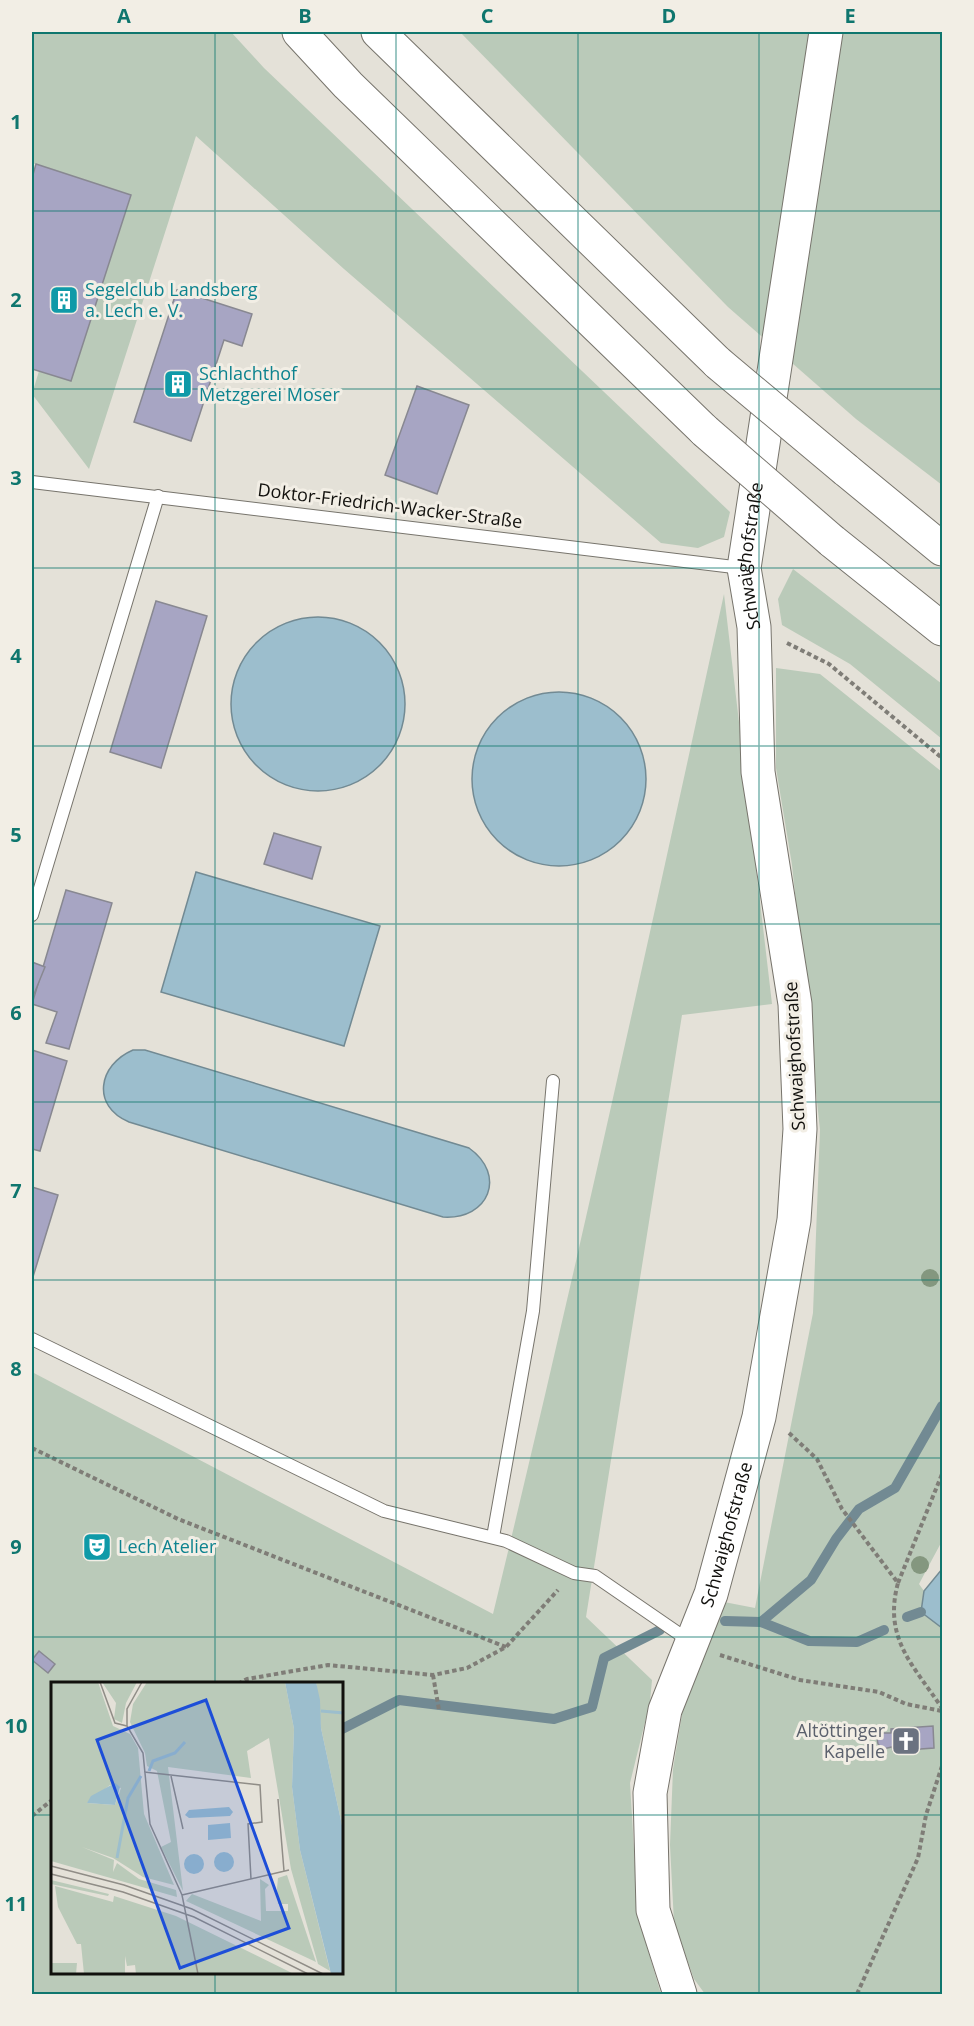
<svg xmlns="http://www.w3.org/2000/svg" width="974" height="2026" viewBox="0 0 974 2026" font-family="'Open Sans',sans-serif">
  <style>
    .green { fill: #bacab9; fill-rule: evenodd }
    .water { fill: #9cbecd; stroke: #728a93; stroke-width: 1.5 }
    .lines { fill: none; stroke-linecap: round; stroke-linejoin: round }
    .stream { stroke: #728a93; stroke-width: 10 }
    .building { fill: #a7a5c3; stroke: #888891; stroke-width: 1.5 }
    .lane-casing { stroke: #77746c; stroke-width: 14 }
    .secondary-casing { stroke: #77746c; stroke-width: 35 }
    .highway-casing { stroke: #77746c; stroke-width: 35 }
    .path { stroke: #7f7d77; stroke-width: 4; stroke-dasharray: 4.5 3; stroke-linecap: butt }
    .lane { stroke: #fff; stroke-width: 12 }
    .secondary { stroke: #fff; stroke-width: 33 }
    .highway { stroke: #fff; stroke-width: 33 }
    .highway-bridge-casing { stroke: #77746c; stroke-width: 35; stroke-linecap: butt }
    .highway-bridge { stroke: #fff; stroke-width: 33 }
    .tree { fill: #84977f }
    .grid { fill: none; stroke: #0f766e; stroke-width: 1.5; stroke-opacity: 0.55 }
    .labels { text-anchor: middle; stroke-width: 6; stroke-linejoin: round; paint-order: stroke }
    .culture-label { font-size: 18px; fill: #0d838f; stroke: #f2eee5; text-anchor: start }
    .street-label { font-size: 18px; fill: #11100d; stroke: #f2eee5 }
    .worship-label { font-size: 18px; fill: #5b616d; stroke: #f2eee5; text-anchor: end }
    .inset-river { fill: none; stroke: #9cbecd; stroke-width: 3 }
    .inset-road { fill: none; stroke: #908d87; stroke-width: 1.5 }
    .view { fill: #1d4ed8; fill-opacity: 0.15; stroke: #1d4ed8; stroke-width: 3 }
    .inset-edge { fill: none; stroke: #11100d; stroke-width: 3 }
    .neatline { fill: none; stroke: #0f766e; stroke-width: 2 }
    .grid-label { font-size: 20px; text-anchor: middle; font-weight: bold; fill: #0f766e }
  </style>
  <rect width="100%" height="100%" fill="#e4e1d8"/>
  <g class="green">
    <polygon points="32,32 231,32 264,68 730,512 724,537 698,548 661,543 344,269 196,136 89,469 32,394 39,371 71,381 131,195 32,163"/>
    <polygon points="460,32 942,32 942,485 856,419 728,307"/>
    <polygon points="793,569 942,684 942,739 850,664 782,625 778,599"/>
    <path d="M724,594L772,1004L682,1015L586,1617L652,1680L650,1702L630,1783L638,1917L661,1994H32V1372L493,1614C575,1275 650,935 724,594ZM52,1684H342V1974H52Z"/>
    <polygon points="776,668 820,674 942,772 942,1541 919,1584 924,1591 921,1612 942,1628 942,1994 705,1994 694,1979 674,1923 670,1845 673,1769 685,1696 724,1602 755,1608 813,1313 820,1130 792,865 776,768"/>
  </g>
  <g class="water">
    <circle cx="318" cy="704" r="87"/>
    <circle cx="559" cy="779" r="87"/>
    <polygon points="196,872 380,926 344,1046 161,992"/>
    <path d="M133,1050H145L469,1148C507,1175 489,1220 443,1217L129,1122C91,1106 98,1065 133,1050Z"/>
    <polygon points="942,1569 942,1628 921,1612 924,1591"/>
  </g>
  <g class="lines">
    <g class="stream">
      <polyline points="907,1617 921,1612"/>
      <polyline points="725,1621 761,1622 811,1580 836,1539 859,1509 895,1488 942,1406"/>
      <polyline points="761,1622 809,1641 857,1642 884,1630"/>
      <polyline points="342,1729 399,1700 554,1719 592,1707 604,1658 660,1630"/>
    </g>
  </g>
  <g class="building">
    <polygon points="36,164 131,195 71,381 32,369 32,178"/>
    <polygon points="177,290 252,314 242,346 224,340 191,441 134,422"/>
    <polygon points="417,386 469,405 437,494 385,475"/>
    <polygon points="156,601 207,616 161,768 110,752"/>
    <polygon points="274,833 321,847 312,879 264,864"/>
    <polygon points="66,890 112,903 69,1049 46,1043 57,1012 32,1004"/>
    <polygon points="32,962 45,967 32,999"/>
    <polygon points="32,1050 67,1061 40,1151 32,1149"/>
    <polygon points="32,1187 58,1195 32,1280"/>
    <polygon points="39,1651 55,1664 48,1673 32,1660"/>
    <polygon points="933,1726 934,1748 893,1751 892,1747 883,1749 878,1744 877,1738 882,1733 891,1733 891,1729"/>
  </g>
  <g class="lines">
    <g class="lane-casing">
      <g id="lane">
        <polyline points="32,482 742,568"/>
        <polyline points="32,915 158,496"/>
        <polyline points="32,1339 384,1511 506,1541 574,1573 595,1576 691,1642"/>
        <polyline points="493,1537 533,1311 553,1081"/>
      </g>
    </g>
    <g class="secondary-casing">
      <g id="secondary">
        <path id="s1" d="M680,1994L653,1910L650,1793L665,1710L711,1594L759,1417L794,1220L800,1129L795,1004L758,772L754,627L744,568L826,32"/>
      </g>
    </g>
    <g class="highway-casing">
      <g id="highway">
        <polyline points="299,32 348,85 705,431"/>
        <polyline points="378,32 718,363"/>
        <polyline points="846,470 942,549"/>
        <polyline points="832,541 942,629"/>
      </g>
    </g>
    <g class="path">
      <polyline points="787,643 829,664 942,758"/>
      <path d="M789,1433L817,1459L842,1509L898,1583C883,1638 913,1665 942,1708"/>
      <polyline points="32,1448 178,1519 506,1647"/>
      <polyline points="898,1583 942,1474"/>
      <polyline points="720,1655 800,1680 879,1692 906,1704 942,1711"/>
      <polyline points="433,1675 439,1710"/>
      <polyline points="238,1684 247,1679 328,1665 433,1675 467,1668 506,1647 558,1590"/>
      <polyline points="32,1816 52,1800"/>
      <polyline points="857,1994 918,1858 926,1815 942,1766"/>
    </g>
    <use href="#lane" class="lane"/>
    <use href="#secondary" class="secondary"/>
    <use href="#highway" class="highway"/>
    <g class="highway-bridge-casing">
      <g id="highway-bridge">
        <polyline points="718,363 846,470"/>
        <polyline points="705,431 832,541"/>
      </g>
    </g>
    <use href="#highway-bridge" class="highway-bridge"/>
  </g>
  <g class="tree">
    <circle cx="930" cy="1278" r="9"/>
    <circle cx="920" cy="1565" r="9"/>
  </g>
  <path class="grid" d="M215,32V1684M396,32V1994M578,32V1994M759,32V1994M32,211H942M32,389H942M32,568H942M32,746H942M32,924H942M32,1102H942M32,1280H942M32,1458H942M32,1637H942M32,1815H52M342,1815H942M215,1974V1994"/>
  <defs>
    <g id="building-square" transform="scale(1.5)"><rect x="-9" y="-9" width="18" height="18" rx="4" fill="#0f9aa8" stroke="#f2eee5"/><path d="M-4-6H4V6H1V3H-1V6H-4ZM-2.5-4.3h1.7v1.8h-1.7ZM.8-4.3h1.7v1.8H.8ZM-2.5-1h1.7V.8h-1.7ZM.8-1h1.7V.8H.8Z" fill="#fff"/></g>
    <g id="theatre-square" transform="scale(1.5)"><rect x="-9" y="-9" width="18" height="18" rx="4" fill="#0f9aa8" stroke="#f2eee5"/><path d="M-5-5.5Q0-4 5-5.5V0Q5 5 0 6Q-5 5-5 0ZM-3.3-2.5H-1v1.5H-3.3ZM1-2.5H3.3v1.5H1ZM-2.8 1Q0 5.5 2.8 1Z" fill="#fff"/></g>
    <g id="church-square" transform="scale(1.5)"><rect x="-9" y="-9" width="18" height="18" rx="4" fill="#6b7280" stroke="#f2eee5"/><path d="M-1.2-6h2.4v3.5h3.3v2.4h-3.3V6h-2.4V-.1h-3.3v-2.4h3.3Z" fill="#fff"/></g>
  </defs>
  <g fill-rule="evenodd">
    <use href="#building-square" x="64" y="300"/>
    <use href="#building-square" x="178" y="384"/>
    <use href="#theatre-square" x="97" y="1547"/>
    <use href="#church-square" x="906" y="1741"/>
  </g>
  <g class="labels">
    <g class="culture-label">
      <text x="85" y="296">Segelclub Landsberg<tspan x="85" dy="21">a. Lech e. V.</tspan></text>
      <text x="199" y="380">Schlachthof<tspan x="199" dy="21">Metzgerei Moser</tspan></text>
      <text x="118" y="1553">Lech Atelier</text>
    </g>
    <g class="street-label">
      <text transform="translate(390 506) rotate(7)" y="6">Doktor-Friedrich-Wacker-Straße</text>
      <text dy="6" stroke="none"><textPath href="#s1" startOffset="1466">Schwaighofstraße</textPath></text>
      <text transform="translate(795 1056) rotate(-93)" y="6">Schwaighofstraße</text>
      <text dy="6" stroke="none"><textPath href="#s1" startOffset="476">Schwaighofstraße</textPath></text>
    </g>
    <g class="worship-label">
      <text x="885" y="1737">Altöttinger<tspan x="885" dy="21">Kapelle</tspan></text>
    </g>
  </g>
  <g transform="translate(51 1682)">
    <rect width="292" height="292" fill="#e4e1d8"/>
    <path d="M0,0H47L62,44L79,52L87,66L93,132L123,203L92,195L62,176L31,165L63,178L62,190L66,181L88,197L125,208L126,215L0,179ZM59,103L70,106L64,123L36,121ZM51,0H86L75,21L71,41L63,37L65,21ZM96,0H234L243,47L241,105L249,168L279,289L267,282L240,187L218,56L196,69L200,96L117,85L132,209L110,165L120,160L106,89L96,84L94,71L79,40L82,22ZM265,0H292V148L270,46ZM236,193L265,280L135,219L141,212L210,239L209,197L218,203L214,207L215,229H237V222H227L226,206L227,196ZM0,198L58,212L57,214L0,202ZM4,204L62,220L63,214L125,234L243,292H85L84,283L76,284L74,274V292H33L30,262H26L7,225ZM0,281H26L25,292H0Z" fill="#bacab9" fill-rule="evenodd"/>
    <path d="M234,0H265L269,18L270,46L292,148V292H280L249,168L241,105L243,47ZM64,101L69,105L64,123L36,121L40,114ZM178,125L182,130L179,134L138,136L134,133L138,128ZM179,141L180,156L157,158V143ZM163 180a10 10 0 1 1 20 0a10 10 0 1 1-20 0ZM133 182a10 10 0 1 1 20 0a10 10 0 1 1-20 0Z" fill="#9cbecd"/>
    <path class="inset-river" d="M270,29L293,31M98,89L102,79L124,71L134,60M66,176L77,116L90,94"/>
    <path class="inset-road" d="M49,0L64,41L76,44M91,0L76,27V44L92,71L99,142L131,213L147,292M93,90L209,103L211,140L197,142L200,197M120,94L132,147M227,117L233,189M0,184L73,203L141,227L272,292M0,192L72,210L143,235L257,292M131,213L238,188"/>
    <path class="view" d="M155,18L238,246L129,286L46,58Z"/>
    <rect width="292" height="292" class="inset-edge"/>
  </g>
  <rect width="974" height="2026" fill="none" stroke="#f2eee5" stroke-width="66"/>
  <rect x="33" y="33" width="908" height="1960" class="neatline"/>
  <g class="grid-label">
    <text x="124" y="23">A</text>
    <text x="305" y="23">B</text>
    <text x="487" y="23">C</text>
    <text x="669" y="23">D</text>
    <text x="850" y="23">E</text>
    <text x="16" y="129">1</text>
    <text x="16" y="307">2</text>
    <text x="16" y="485">3</text>
    <text x="16" y="663">4</text>
    <text x="16" y="842">5</text>
    <text x="16" y="1020">6</text>
    <text x="16" y="1198">7</text>
    <text x="16" y="1376">8</text>
    <text x="16" y="1554">9</text>
    <text x="16" y="1733">10</text>
    <text x="16" y="1911">11</text>
  </g>
</svg>
